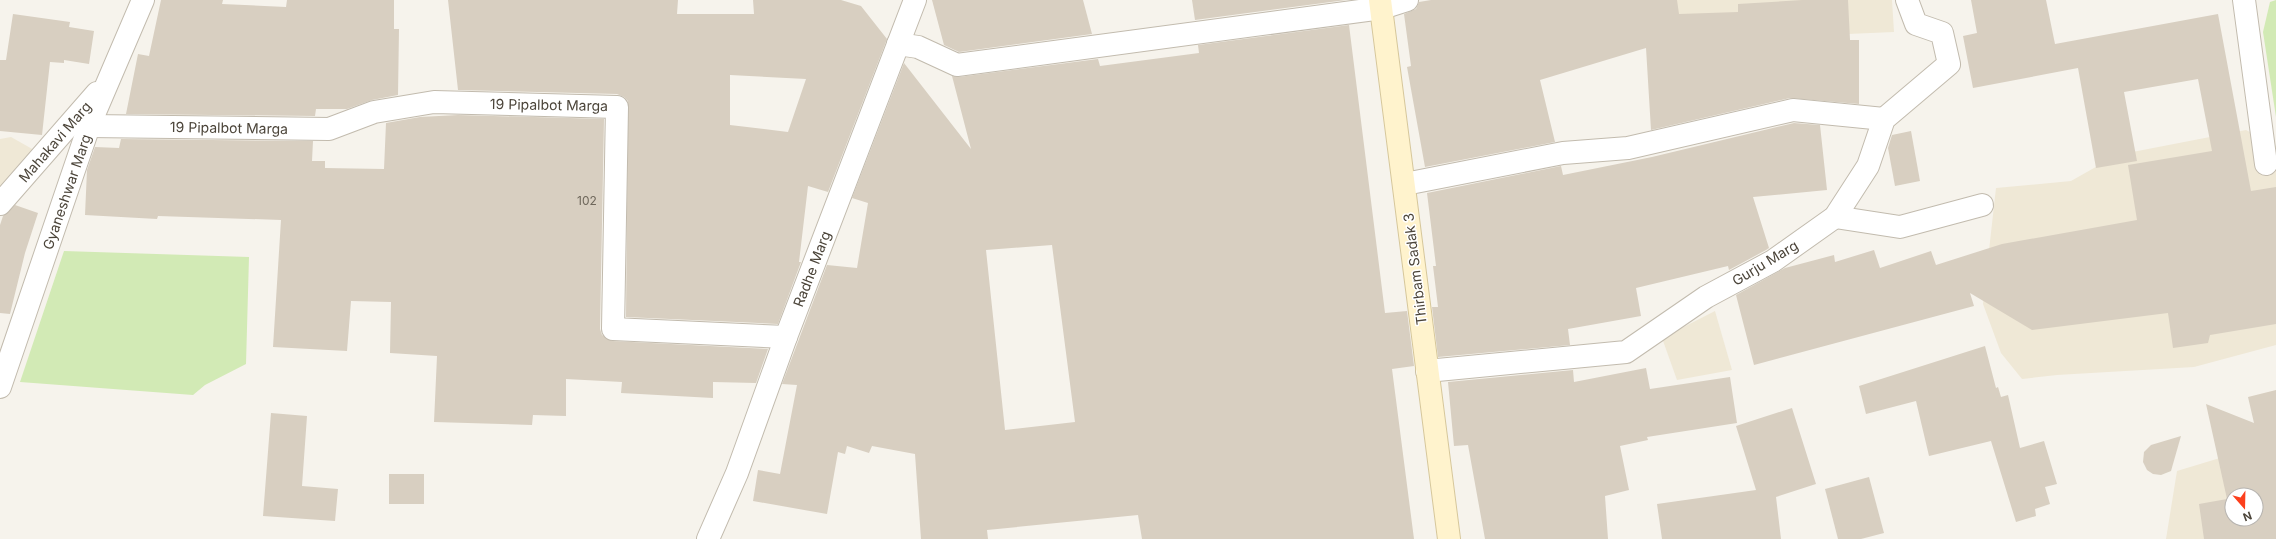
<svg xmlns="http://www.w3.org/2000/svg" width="2276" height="539" viewBox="0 0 2276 539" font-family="Inter,sans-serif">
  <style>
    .education { fill: #efe8d6; fill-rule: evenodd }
    .green { fill: #d2eab5 }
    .building { fill: #d8cfc1; fill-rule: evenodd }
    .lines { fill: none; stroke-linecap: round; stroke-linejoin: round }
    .minor-casing { stroke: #c2bbae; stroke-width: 24 }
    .tertiary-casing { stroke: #c2bbae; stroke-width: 24 }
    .secondary-casing { stroke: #d6c79b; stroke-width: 24 }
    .minor { stroke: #fff; stroke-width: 22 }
    .tertiary { stroke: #fff; stroke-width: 22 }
    .secondary { stroke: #fff3cd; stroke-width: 22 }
    .labels { text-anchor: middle; stroke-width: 3; stroke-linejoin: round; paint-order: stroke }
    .number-label { font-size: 12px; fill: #6e675b }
    .street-label { font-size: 14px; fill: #4b4439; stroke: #fff }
  </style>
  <rect width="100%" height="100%" fill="#f6f3ec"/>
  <g class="education">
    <polygon points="1636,0 1892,0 1894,32 1638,43"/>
    <polygon points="2246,130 2276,146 2276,345 2194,367 2057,375 2022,379 2001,353 1983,304 1996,188 2071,181 2117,155"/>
    <polygon points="11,137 34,150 0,191 0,139"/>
    <polygon points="1715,311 1732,370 1677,380 1662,338"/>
    <path d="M2266,444L2276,539H2166L2177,471ZM2232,495H2256V519H2232Z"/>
  </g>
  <g class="green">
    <polygon points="2276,0 2276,117 2263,32 2270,2"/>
    <polygon points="64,251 249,257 246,364 205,385 193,395 20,382"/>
  </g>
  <g class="building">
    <polygon points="161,0 223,0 222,4 286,7 287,0 394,0 394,29 399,29 398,95 372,100 347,109 316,109 315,116 126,114 138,54 149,56"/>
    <path d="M448,0H678L677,14H754L753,0H841L861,6L887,39L828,192L808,186L799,262H801L778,324L626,317L628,101L624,97L617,94L458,90ZM730,75L806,79L788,132L730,125Z"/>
    <polygon points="932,0 1083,0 1092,34 959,52 944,45"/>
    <polygon points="1192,0 1346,0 1195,20"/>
    <polygon points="1431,0 1677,0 1679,14 1738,12 1738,4 1802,0 1848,0 1850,40 1859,40 1859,104 1790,98 1651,130 1646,48 1540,80 1555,142 1425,167 1407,67 1411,66 1404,14 1416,9 1419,2"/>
    <polygon points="1971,0 2046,0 2055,44 2218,14 2251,191 2276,187 2276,324 2210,335 2208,343 2173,348 2168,313 2032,330 1970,293 1974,306 1754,365 1736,295 1785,268 1834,255 1835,262 1874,250 1880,268 1931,251 1936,265 2002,244 2137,220 2128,165 2212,151 2198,79 2124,92 2137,161 2096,168 2078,68 1973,88 1963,36 1977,33"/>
    <polygon points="13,14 70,22 69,27 94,31 89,64 64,60 64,63 50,62 42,135 0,131 0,60 6,60"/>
    <path d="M1349,25L1385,313L1407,311L1414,366L1392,369L1414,539H1142L1138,515L987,530L988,539H921L915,454L872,446L869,453L847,446L845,454L838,452L827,514L753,501L758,470L780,474L797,385L782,384L827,265L857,268L868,203L852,198L904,63L971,149L952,76L959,77L1098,59L1100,66L1199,53L1198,45ZM1052,245L1075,422L1005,430L986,250Z"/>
    <polygon points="458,115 604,119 600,329 602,335 612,341 768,349 756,383 713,382 713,398 621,393 622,382 566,379 566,416 533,415 532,425 434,422 437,356 390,353 391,302 351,301 347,351 273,347 281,220 158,216 157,219 85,215 87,170 95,147 119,148 121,139 313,141 312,161 325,161 325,168 384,169 386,123 420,117"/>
    <polygon points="1794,123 1820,125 1827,190 1753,197 1769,248 1766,250 1729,270 1728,266 1636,288 1641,316 1568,329 1570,345 1438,357 1432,307 1438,307 1433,266 1436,266 1427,193 1561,166 1563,175 1652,157"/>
    <polygon points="1911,131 1920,181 1895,186 1888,148 1892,135"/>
    <polygon points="15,205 38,213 25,253 10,314 0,313 0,225 3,216"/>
    <polygon points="1985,346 1996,388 1998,387 2001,397 2008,395 2020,448 2044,441 2057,484 2045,487 2050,504 2035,509 2036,516 2016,522 1991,441 1929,456 1916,401 1866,414 1859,386"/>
    <polygon points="1646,368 1650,389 1730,377 1737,423 1647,437 1648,440 1620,446 1629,490 1605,496 1608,539 1485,539 1468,445 1454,446 1448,382 1573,370 1574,382"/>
    <path d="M2276,390V539H2204L2199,504L2227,499L2206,404L2254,423L2248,397ZM2232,495H2256V519H2232Z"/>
    <polygon points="1792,408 1816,484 1776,497 1781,539 1662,539 1657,504 1756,490 1736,426"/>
    <polygon points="271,413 307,416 302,486 338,489 335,521 263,516"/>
    <polygon points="2181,436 2171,471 2161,475 2153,474 2147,470 2143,462 2144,452 2151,445"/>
    <rect x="389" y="474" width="35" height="30"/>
    <polygon points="1869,477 1884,533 1861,539 1838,539 1825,489"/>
  </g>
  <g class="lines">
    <g class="minor-casing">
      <g id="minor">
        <polyline points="2244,0 2266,164"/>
        <polyline points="898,44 918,47 957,65 1382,8 1407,0"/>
        <polyline points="89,126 329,129 374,112 434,102 617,107 613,329 786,337"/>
        <polyline points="1405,184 1563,153 1628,148 1793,110 1884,119"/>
        <polyline points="0,204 97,93"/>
        <polyline points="1835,217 1900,227 1982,205"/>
        <polyline points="1427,371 1626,352 1706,297 1773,261 1835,217 1868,166 1884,119 1949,64 1942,33 1916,24 1907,0"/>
        <polyline points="0,387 89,126 143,0"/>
      </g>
    </g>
    <g class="tertiary-casing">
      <polyline id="tertiary" points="708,539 737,473 786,337 915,0"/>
    </g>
    <g class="secondary-casing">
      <polyline id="secondary" points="1380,0 1449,539"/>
    </g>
    <use href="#minor" class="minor"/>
    <use href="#tertiary" class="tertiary"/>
    <use href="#secondary" class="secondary"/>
  </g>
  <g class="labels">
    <g class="number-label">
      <text x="587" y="205">102</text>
    </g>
    <g class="street-label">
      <text transform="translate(549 105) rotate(1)" y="5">19 Pipalbot Marga</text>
      <text transform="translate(229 128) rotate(1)" y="5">19 Pipalbot Marga</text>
      <text transform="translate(55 142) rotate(-49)" y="5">Mahakavi Marg</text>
      <text transform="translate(67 192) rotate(-71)" y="5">Gyaneshwar Marg</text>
      <text transform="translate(1765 263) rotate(-31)" y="5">Gurju Marg</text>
      <text transform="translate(812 269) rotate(-69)" y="5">Radhe Marg</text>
      <text transform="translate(1415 269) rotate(-97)" y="5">Thirbam Sadak 3</text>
    </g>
  </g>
  <g transform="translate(2244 507) rotate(160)"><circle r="19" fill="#ffffff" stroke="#b7b4b0"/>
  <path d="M0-3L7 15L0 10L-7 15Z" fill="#fc3f1d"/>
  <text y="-6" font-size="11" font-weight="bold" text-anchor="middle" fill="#4b4439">N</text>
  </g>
</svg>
